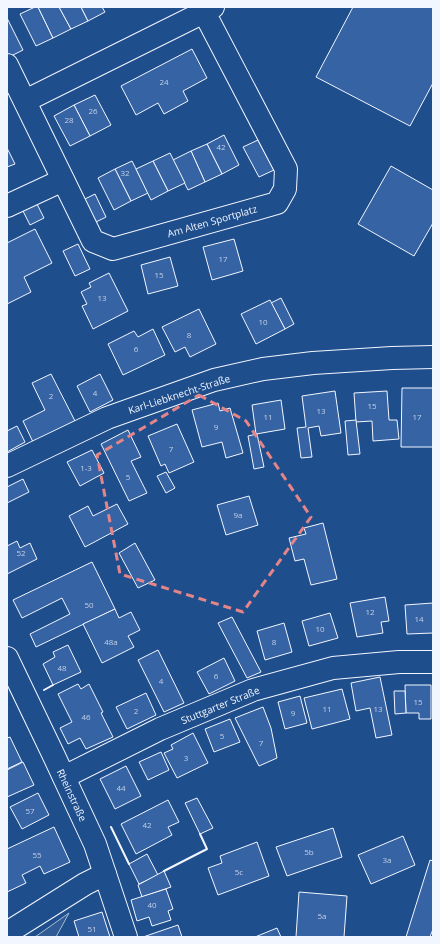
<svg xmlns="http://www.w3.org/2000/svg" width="440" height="944" viewBox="0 0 440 944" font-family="'Open Sans',sans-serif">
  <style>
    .green { fill: #305b95; stroke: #a8bbd7 }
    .building { fill: #3563a3; stroke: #f2f6ff }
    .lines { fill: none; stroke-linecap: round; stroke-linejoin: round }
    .minor-casing { stroke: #f2f6ff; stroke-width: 24 }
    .major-casing { stroke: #f2f6ff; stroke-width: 24 }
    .minor { stroke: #1f4e8c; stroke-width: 22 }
    .major { stroke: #1f4e8c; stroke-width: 22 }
    .wall { stroke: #f2f6ff; stroke-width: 2 }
    .marked { fill: none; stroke: #e38589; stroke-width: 3; stroke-dasharray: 8 5; stroke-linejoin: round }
    .labels { text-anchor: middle; stroke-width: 3; stroke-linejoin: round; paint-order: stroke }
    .number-label { font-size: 8px; fill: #c3d1e8 }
    .street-label { font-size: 10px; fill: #f2f6ff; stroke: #1f4e8c }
  </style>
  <rect width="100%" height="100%" fill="#1f4e8c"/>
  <polygon class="green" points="69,913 56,937 35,937"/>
  <g class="building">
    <polygon points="35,7 38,7 53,38 36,46 20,14"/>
    <polygon points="38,7 59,7 71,29 53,38"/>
    <polygon points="59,7 81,7 88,21 71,29"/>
    <polygon points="81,7 102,7 105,12 88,21"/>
    <polygon points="353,7 433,7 433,83 410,126 316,77"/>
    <polygon points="7,18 23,50 9,57 7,54"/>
    <polygon points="192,49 207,78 183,91 188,101 164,114 158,103 136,115 121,86"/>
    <polygon points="95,95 111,125 90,136 74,105"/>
    <polygon points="74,105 90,136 70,146 54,116"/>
    <polygon points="224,135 239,165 222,174 207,144"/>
    <polygon points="258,140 274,170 259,177 243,147"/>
    <polygon points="207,144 222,174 205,182 191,151"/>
    <polygon points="7,148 15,164 7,167"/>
    <polygon points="191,151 205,182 188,190 173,160"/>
    <polygon points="170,153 185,183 168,191 153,161"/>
    <polygon points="132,161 148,193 131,201 115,169"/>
    <polygon points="153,161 168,191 151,200 136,169"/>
    <polygon points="391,166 433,190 433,223 414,256 358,224"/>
    <polygon points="115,169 131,201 114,210 98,178"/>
    <polygon points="95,194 106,217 92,224 81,201"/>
    <polygon points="36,202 44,218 30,225 22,209"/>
    <polygon points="35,229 52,263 24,277 31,292 7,304 7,243"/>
    <polygon points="234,239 243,271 212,280 203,247"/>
    <polygon points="78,244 90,269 75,276 63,251"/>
    <polygon points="170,257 178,286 148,294 141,265"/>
    <polygon points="109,273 128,311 93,329 82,306 87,304 81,292 91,287 89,283"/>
    <polygon points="281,298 294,324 285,329 271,303"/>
    <polygon points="270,300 285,329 256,344 241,314"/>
    <polygon points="199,309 216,344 190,357 185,347 175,352 162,327"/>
    <polygon points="153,329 165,355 123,375 108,344 134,331 138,337"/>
    <polygon points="51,374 75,421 33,442 23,421 45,410 32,383"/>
    <polygon points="100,374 113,400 90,412 77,386"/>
    <polygon points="402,388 433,388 433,447 401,447"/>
    <polygon points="335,391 341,433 321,436 319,426 308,428 312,457 301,458 297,428 306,427 302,396"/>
    <polygon points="387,391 389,420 397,420 399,439 373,441 372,421 356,422 354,393"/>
    <polygon points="281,400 285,429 256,434 252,405"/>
    <polygon points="218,403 220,411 230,408 243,453 226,458 222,442 202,447 192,410"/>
    <polygon points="356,420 360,454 348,455 345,421"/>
    <polygon points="177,424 194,462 169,473 165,464 161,466 148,436"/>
    <polygon points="17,426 25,442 7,452 7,431"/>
    <polygon points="128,430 141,457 131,461 147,493 129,501 101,444"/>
    <polygon points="257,434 264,467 254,469 248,436"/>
    <polygon points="92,450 104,473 80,486 67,462"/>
    <polygon points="166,472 175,488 166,493 157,476"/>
    <polygon points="23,479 29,492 7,503 7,487"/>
    <polygon points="249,496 258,525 226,535 217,505"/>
    <polygon points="117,504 128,524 85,547 69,516 88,506 93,516"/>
    <polygon points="323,523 337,579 311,585 304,559 295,561 289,538 306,534 304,528"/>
    <polygon points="17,541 20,548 30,543 37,559 7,574 7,546"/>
    <polygon points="135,543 155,580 138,588 119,553"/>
    <polygon points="92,562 115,609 36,647 30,634 70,614 62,598 22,618 13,600"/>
    <polygon points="385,597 389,621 381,622 383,633 357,637 350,603"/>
    <polygon points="433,603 433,633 407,634 405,605"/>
    <polygon points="115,609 119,618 131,612 140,630 128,636 134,647 102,663 83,624"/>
    <polygon points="330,613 338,638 309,646 302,621"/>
    <polygon points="232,617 261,672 247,678 218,623"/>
    <polygon points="284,623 292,652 265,660 257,631"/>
    <polygon points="68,645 81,672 53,685 43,664 55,657 53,652"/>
    <polygon points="158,650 184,703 164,712 138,660"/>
    <polygon points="224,658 235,681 209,694 197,672"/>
    <polygon points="380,677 392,735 376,738 370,708 356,711 351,683"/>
    <polygon points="78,684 81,689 89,684 103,712 101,713 113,737 86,749 80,738 68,744 60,728 72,722 58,694"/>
    <polygon points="405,685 431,685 431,719 419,719 419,713 406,713"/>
    <polygon points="342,689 350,719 312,729 304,698"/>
    <polygon points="394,691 405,691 406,713 395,714"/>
    <polygon points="146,693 156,715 127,729 116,707"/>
    <polygon points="300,696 307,723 285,729 278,702"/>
    <polygon points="263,707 271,728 277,758 259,766 235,718"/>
    <polygon points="230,719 240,742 214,752 205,729"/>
    <polygon points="193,733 208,763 177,778 164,753 173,749 171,745"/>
    <polygon points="10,737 22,762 7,769 7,738"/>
    <polygon points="161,752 169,770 148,780 139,762"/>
    <polygon points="23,762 34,785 7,797 7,770"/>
    <polygon points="126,766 141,796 115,809 100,779"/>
    <polygon points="38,793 49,815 22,829 10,807"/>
    <polygon points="197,798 213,828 200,834 185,803"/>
    <polygon points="168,800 179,822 168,827 172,835 136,854 121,824"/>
    <polygon points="54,827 70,862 44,874 40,866 22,875 26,883 7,892 7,849"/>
    <polygon points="333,828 342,857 287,876 276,847"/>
    <polygon points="403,836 415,865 371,884 358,855"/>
    <polygon points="257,842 269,876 218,895 208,868 222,863 220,856"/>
    <polygon points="147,854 158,875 139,884 129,864"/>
    <polygon points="430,860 433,861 433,929 430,937 406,937"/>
    <polygon points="164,871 171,887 142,897 138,885"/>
    <polygon points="166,889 173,909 168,911 171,920 152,926 149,917 137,921 131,900"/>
    <polygon points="299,892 347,896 344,937 296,937"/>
    <polygon points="102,912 110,937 79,937 74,921"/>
    <polygon points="178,925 182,937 143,937"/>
    <polygon points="277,928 281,937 255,937"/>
  </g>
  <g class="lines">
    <g class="minor-casing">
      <g id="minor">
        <polyline points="7,65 93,241 113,249 277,203 285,189 286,169 204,12 213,7"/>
        <polyline points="25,101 204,12"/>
        <polyline points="7,206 63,180"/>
        <polyline points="7,466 107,418 214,380 263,369 313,363 392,358 433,357"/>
        <polyline points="64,777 160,729 253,690 333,668 399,662 433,662"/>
        <polyline points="7,933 85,884 105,874"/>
      </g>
    </g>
    <g class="major-casing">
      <polyline id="major" points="7,658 54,756 95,844 126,937"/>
    </g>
    <use href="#minor" class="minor"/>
    <use href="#major" class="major"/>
    <g class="wall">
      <polyline points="44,690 53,685"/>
      <polyline points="111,827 129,864"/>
      <polyline points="164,871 207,849 200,834"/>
    </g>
  </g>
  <path class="marked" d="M199,395L246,421L311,517L243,612L120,574L97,455Z"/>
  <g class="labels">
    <g class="number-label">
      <text x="164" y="85">24</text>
      <text x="93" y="114">26</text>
      <text x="69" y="123">28</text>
      <text x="221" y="150">42</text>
      <text x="125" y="176">32</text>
      <text x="223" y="262">17</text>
      <text x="159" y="278">15</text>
      <text x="102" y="301">13</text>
      <text x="263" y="325">10</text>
      <text x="189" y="338">8</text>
      <text x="136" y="352">6</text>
      <text x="95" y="396">4</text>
      <text x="51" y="399">2</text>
      <text x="372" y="409">15</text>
      <text x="321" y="414">13</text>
      <text x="268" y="420">11</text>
      <text x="417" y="420">17</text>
      <text x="216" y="430">9</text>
      <text x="171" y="452">7</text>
      <text x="86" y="471">1-3</text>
      <text x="128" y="480">5</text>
      <text x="238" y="518">9a</text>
      <text x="21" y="556">52</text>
      <text x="89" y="608">50</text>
      <text x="370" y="615">12</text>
      <text x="419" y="622">14</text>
      <text x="320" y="632">10</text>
      <text x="111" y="645">48a</text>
      <text x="274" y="645">8</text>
      <text x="62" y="671">48</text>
      <text x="216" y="679">6</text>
      <text x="161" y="684">4</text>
      <text x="418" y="705">15</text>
      <text x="327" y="712">11</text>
      <text x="378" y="712">13</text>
      <text x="136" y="714">2</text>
      <text x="293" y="716">9</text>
      <text x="86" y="720">46</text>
      <text x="222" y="739">5</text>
      <text x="261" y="746">7</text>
      <text x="186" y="761">3</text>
      <text x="121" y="791">44</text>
      <text x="30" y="814">57</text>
      <text x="147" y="828">42</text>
      <text x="309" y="855">5b</text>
      <text x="37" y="858">55</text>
      <text x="387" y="863">3a</text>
      <text x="239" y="875">5c</text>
      <text x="152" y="908">40</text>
      <text x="322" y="919">5a</text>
      <text x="92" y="932">51</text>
    </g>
    <g class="street-label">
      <text transform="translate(212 221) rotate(-16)" y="4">Am Alten Sportplatz</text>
      <text transform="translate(179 394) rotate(-18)" y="4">Karl-Liebknecht-Straße</text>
      <text transform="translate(220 705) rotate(-22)" y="4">Stuttgarter Straße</text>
      <text transform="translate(72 795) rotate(65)" y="4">Rheinstraße</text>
    </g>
  </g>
  <rect width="440" height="944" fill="none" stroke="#f2f6ff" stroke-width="16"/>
</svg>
